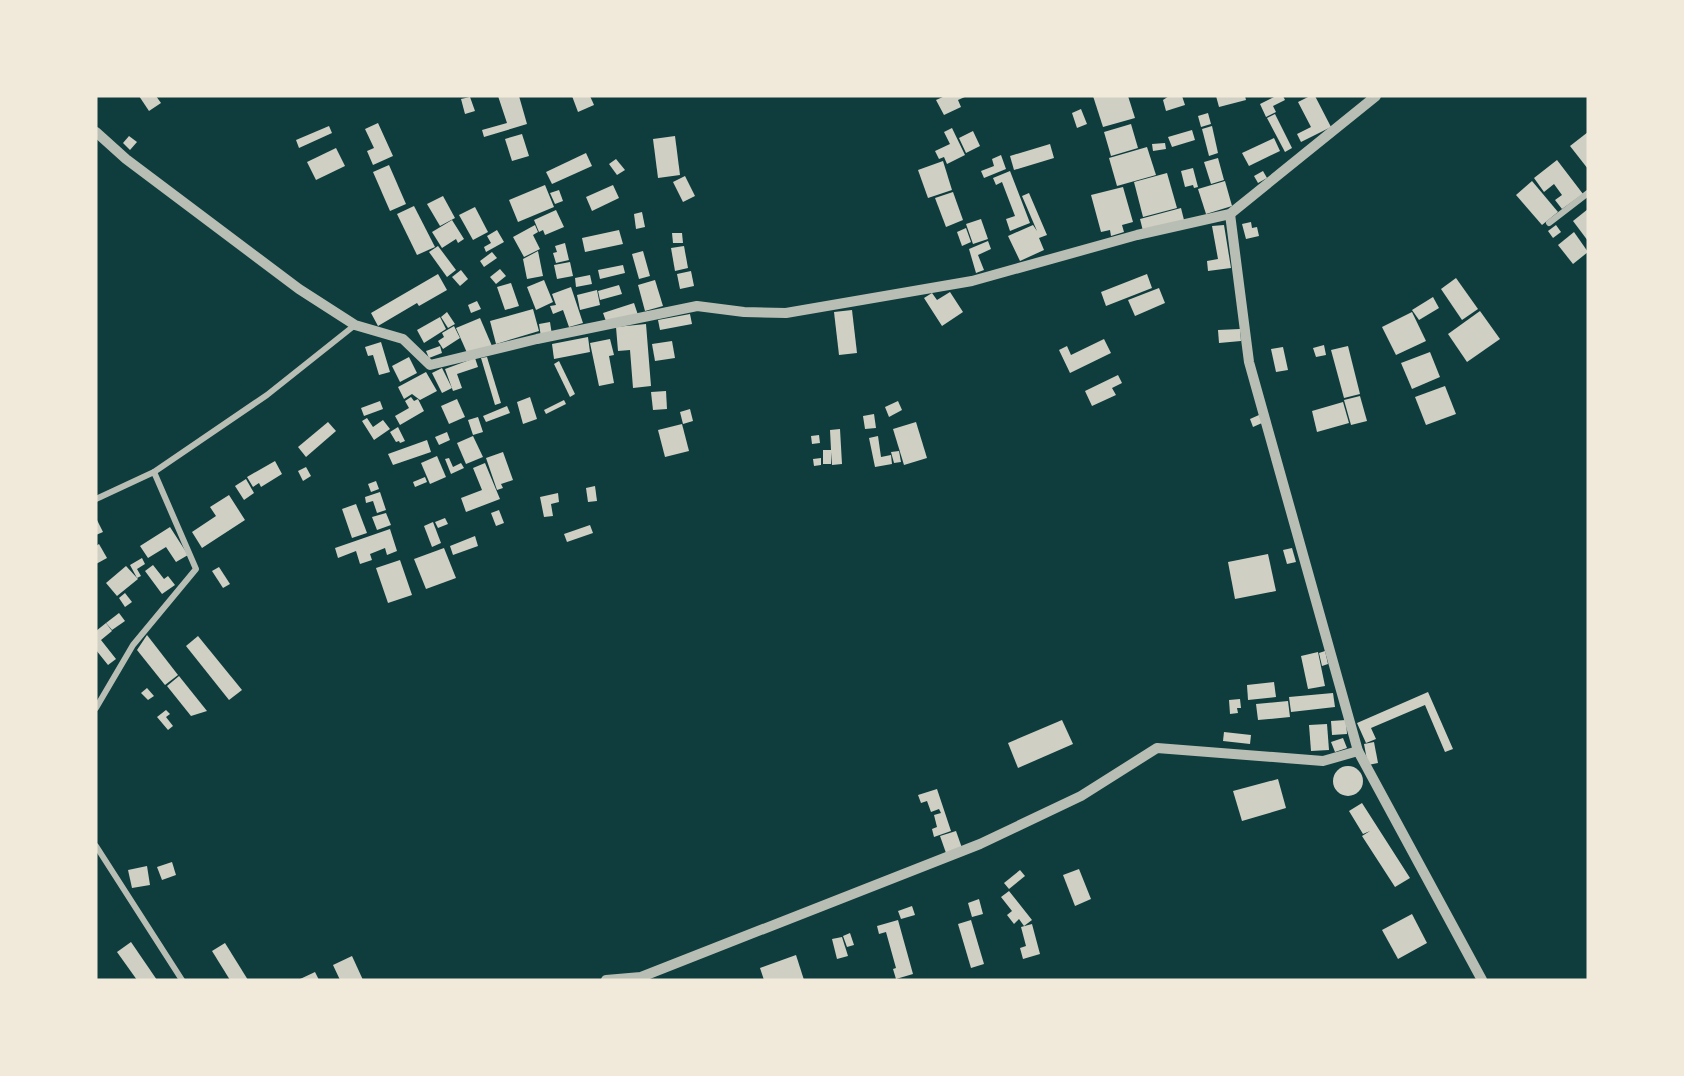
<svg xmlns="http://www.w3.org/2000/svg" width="1684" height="1076" viewBox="0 0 1684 1076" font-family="'Work Sans',sans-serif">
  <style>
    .building { fill: #cfcfc3 }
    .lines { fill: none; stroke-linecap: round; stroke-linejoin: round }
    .minor { stroke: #b8beb3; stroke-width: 6 }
    .tertiary { stroke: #b8beb3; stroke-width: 10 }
  </style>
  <rect width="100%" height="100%" fill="#0f3d3e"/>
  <g class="building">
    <polygon points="139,96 156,96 161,103 149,111"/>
    <polygon points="498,96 519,96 527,124 484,137 482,130 507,123"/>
    <polygon points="572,96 590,96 594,105 578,112"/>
    <polygon points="945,96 967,96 958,100 961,107 944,115 936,100"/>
    <polygon points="1093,96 1128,96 1135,118 1103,127"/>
    <polygon points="1169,96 1182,96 1185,105 1166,111 1163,100"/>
    <polygon points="1216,96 1245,96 1246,100 1219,107"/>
    <polygon points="1276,96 1283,96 1285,100 1273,106 1276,112 1266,117 1260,104"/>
    <polygon points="1310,96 1315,96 1331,127 1301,142 1297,134 1311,127 1298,102"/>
    <polygon points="470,97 475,111 465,114 461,99"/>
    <polygon points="1081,109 1087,124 1077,128 1072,113"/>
    <polygon points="1208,113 1211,124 1201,127 1198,116"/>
    <polygon points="1275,114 1292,148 1285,152 1267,118"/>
    <polygon points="378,123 393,156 373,165 367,151 374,148 365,129"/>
    <polygon points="1131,124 1138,148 1111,156 1104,132"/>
    <polygon points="329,126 332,133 299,148 296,140"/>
    <polygon points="1212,126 1218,153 1209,156 1202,129"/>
    <polygon points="952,128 965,155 947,164 944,157 939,159 935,151 950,144 944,132"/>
    <polygon points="1192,130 1195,140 1172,147 1168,137"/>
    <polygon points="973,131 980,146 966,153 959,138"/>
    <polygon points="1588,132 1588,169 1570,146"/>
    <polygon points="522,134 529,156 512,161 505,139"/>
    <polygon points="129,136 137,142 130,150 123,143"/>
    <polygon points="675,136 680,175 658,178 653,139"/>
    <polygon points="1274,138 1280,151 1249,166 1242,153"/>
    <polygon points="1165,143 1166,149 1153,151 1152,144"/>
    <polygon points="1050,144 1054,158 1014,170 1010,156"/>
    <polygon points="1147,147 1156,175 1117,186 1109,158"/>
    <polygon points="336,148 345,166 316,180 307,162"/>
    <polygon points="586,153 592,166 552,184 546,172"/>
    <polygon points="1001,155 1006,169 984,178 981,171 994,166 992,159"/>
    <polygon points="1218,158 1224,180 1211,184 1204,162"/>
    <polygon points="616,159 625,170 617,175 609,164"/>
    <polygon points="1557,160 1583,194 1562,209 1555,200 1562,195 1554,184 1544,192 1534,178"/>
    <polygon points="943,161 952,190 928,198 918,170"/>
    <polygon points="389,165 406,204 390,211 373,172"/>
    <polygon points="1193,168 1198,187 1194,188 1193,185 1185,187 1181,171"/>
    <polygon points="1010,171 1030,223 1010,231 1006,219 1015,216 1002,182 996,185 993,178"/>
    <polygon points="1263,171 1267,178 1258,183 1254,176"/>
    <polygon points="1167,173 1177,208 1143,217 1134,182"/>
    <polygon points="685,176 695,196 683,202 673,182"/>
    <polygon points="1225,181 1232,206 1206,214 1198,189"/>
    <polygon points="1532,181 1558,212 1542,225 1516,195"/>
    <polygon points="545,185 554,207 518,222 509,200"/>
    <polygon points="613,185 619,198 592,211 586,197"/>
    <polygon points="1123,187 1133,222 1122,225 1124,232 1111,236 1110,230 1101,232 1091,195"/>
    <polygon points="559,190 563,201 555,204 550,193"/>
    <polygon points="953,192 963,220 946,227 935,198"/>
    <polygon points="1029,193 1047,235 1039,238 1044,250 1020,261 1008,236 1033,225 1037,231 1022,196"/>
    <polygon points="443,196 455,218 440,226 427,204"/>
    <polygon points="414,206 435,247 417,255 397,214"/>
    <polygon points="475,207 488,232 473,240 459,215"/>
    <polygon points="1181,208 1184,220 1143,231 1140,219"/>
    <polygon points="1588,209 1588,241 1573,221"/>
    <polygon points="556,210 564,227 545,235 543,230 539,232 534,220"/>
    <polygon points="642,212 645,227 636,229 634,214"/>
    <polygon points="981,219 988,239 973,244 966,224"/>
    <polygon points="452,220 464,239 458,243 456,239 442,248 432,232"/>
    <polygon points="1251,222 1252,228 1257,227 1259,236 1246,239 1242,224"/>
    <polygon points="535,225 538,232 533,235 540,249 524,257 513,237"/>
    <polygon points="1224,225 1231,268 1208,271 1207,261 1218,259 1212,226"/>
    <polygon points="1556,225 1561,232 1553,238 1548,231"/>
    <polygon points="966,228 971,242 962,246 957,232"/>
    <polygon points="497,230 504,242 486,252 484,247 491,243 487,236"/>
    <polygon points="619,230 623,244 585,252 582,238"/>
    <polygon points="1574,232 1588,252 1573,264 1558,245"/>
    <polygon points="672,233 682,233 683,243 673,243"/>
    <polygon points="988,241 991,249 978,255 984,270 976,273 969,249"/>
    <polygon points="565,243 569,260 556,263 553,253 557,252 555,246"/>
    <polygon points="438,246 456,270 447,277 429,252"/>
    <polygon points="684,246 688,268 675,271 671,248"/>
    <polygon points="538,251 543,276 527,279 523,259"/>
    <polygon points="643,251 650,276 639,279 632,254"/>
    <polygon points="492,252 497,258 484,267 480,261"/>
    <polygon points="570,262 573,276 557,279 554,265"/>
    <polygon points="623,265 625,273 600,279 598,270"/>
    <polygon points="500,269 506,276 496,284 490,277"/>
    <polygon points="461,270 468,279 460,286 452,277"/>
    <polygon points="691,271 694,286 680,289 677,274"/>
    <polygon points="438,274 447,290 419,306 417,303 378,326 371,313"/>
    <polygon points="1147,274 1152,288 1106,306 1101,292"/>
    <polygon points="590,275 592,284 576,287 575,278"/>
    <polygon points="1456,278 1478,309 1462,320 1441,289"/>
    <polygon points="544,280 553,302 536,310 527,287"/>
    <polygon points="655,280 663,306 645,311 638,285"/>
    <polygon points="511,283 519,306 505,310 497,287"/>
    <polygon points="619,285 622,294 600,300 598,291"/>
    <polygon points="571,287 583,323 569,327 563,310 553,314 550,306 556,305 552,294"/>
    <polygon points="1159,288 1165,303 1135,316 1128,300"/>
    <polygon points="597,290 600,305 580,310 577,295"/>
    <polygon points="950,292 963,312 942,326 924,298 932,293 937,300"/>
    <polygon points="1433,297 1439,308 1419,320 1412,310"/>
    <polygon points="477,301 481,309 471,313 468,305"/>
    <polygon points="634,303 638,315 607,324 603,313"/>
    <polygon points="533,309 539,331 496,344 490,321"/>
    <polygon points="852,310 857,353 839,355 834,312"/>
    <polygon points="1480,311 1500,339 1467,362 1448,334"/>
    <polygon points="447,312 455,324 448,328 441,317"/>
    <polygon points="1412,312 1426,341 1396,355 1382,327"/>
    <polygon points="690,314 692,324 660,330 658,320"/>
    <polygon points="440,317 446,329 424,343 417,330"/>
    <polygon points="480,318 492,346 468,355 456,328"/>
    <polygon points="550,322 552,335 541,337 539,324"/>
    <polygon points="646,324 651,386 633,388 630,350 618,351 616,327"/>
    <polygon points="454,326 460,338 443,349 438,341 444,337 442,333"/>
    <polygon points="1240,329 1241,341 1219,343 1218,330"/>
    <polygon points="588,337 590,352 554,359 552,344"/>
    <polygon points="610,339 614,355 609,356 614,383 599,386 590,343"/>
    <polygon points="1104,339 1111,353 1070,373 1059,350 1067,346 1071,355"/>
    <polygon points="672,341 675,358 655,361 652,344"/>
    <polygon points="381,342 390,372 379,375 373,355 368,356 365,347"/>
    <polygon points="1324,345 1326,355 1316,357 1313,348"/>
    <polygon points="440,346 442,353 429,358 426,351"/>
    <polygon points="1348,346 1360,394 1344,398 1331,350"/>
    <polygon points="1283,347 1288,370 1276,372 1271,349"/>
    <polygon points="1430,352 1440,377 1412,389 1401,363"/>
    <polygon points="409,357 417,373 400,382 392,366"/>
    <polygon points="487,357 501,403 495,405 481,358"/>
    <polygon points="475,358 478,367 457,374 462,388 453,391 445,369"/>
    <polygon points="559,361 575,394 570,397 554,364"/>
    <polygon points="442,368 452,388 442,393 432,373"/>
    <polygon points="426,372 437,391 420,400 412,394 404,399 398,387"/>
    <polygon points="1118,375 1122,383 1112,388 1116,395 1092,406 1085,391"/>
    <polygon points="1445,386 1456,414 1426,425 1415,397"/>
    <polygon points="666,391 667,409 653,410 651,392"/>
    <polygon points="1360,396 1367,421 1351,425 1344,400"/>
    <polygon points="411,397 414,401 418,399 424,411 400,425 395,416 409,408 405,401"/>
    <polygon points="530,397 537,419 523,424 517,402"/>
    <polygon points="457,399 465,417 449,424 441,406"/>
    <polygon points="564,400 566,404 546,414 544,410"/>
    <polygon points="380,401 383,409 364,416 361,408"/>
    <polygon points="898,401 902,410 889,417 885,407"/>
    <polygon points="1343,402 1349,423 1317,432 1312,411"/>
    <polygon points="507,406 510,413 486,422 483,416"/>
    <polygon points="690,409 693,421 683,424 680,412"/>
    <polygon points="874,414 876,428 865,429 863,416"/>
    <polygon points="1259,415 1262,423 1253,427 1250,419"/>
    <polygon points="478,417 483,432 473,435 468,420"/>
    <polygon points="367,418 373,427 383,420 390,429 374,440 362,421"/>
    <polygon points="328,422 336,431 306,457 298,447"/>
    <polygon points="916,422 927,458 904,465 893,429"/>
    <polygon points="682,424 689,451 665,457 658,430"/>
    <polygon points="398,427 405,441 400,443 399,441 396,442 390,432"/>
    <polygon points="840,429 842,464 832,465 831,452 831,464 823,464 823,450 831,450 830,430"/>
    <polygon points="447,432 450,440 439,445 435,437"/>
    <polygon points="819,435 820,443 812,444 811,436"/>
    <polygon points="473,436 483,457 466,464 457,443"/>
    <polygon points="878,436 881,457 891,455 892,464 875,467 869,438"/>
    <polygon points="427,440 431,452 393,465 388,454"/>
    <polygon points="899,451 901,462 894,463 891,452"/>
    <polygon points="503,452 513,480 501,484 503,488 497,490 486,458"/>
    <polygon points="437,456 446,477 430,484 421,463"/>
    <polygon points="449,458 453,467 461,463 464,468 451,474 445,459"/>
    <polygon points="821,458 821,465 814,466 813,459"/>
    <polygon points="275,461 282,474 261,487 259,483 253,487 247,477"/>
    <polygon points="485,463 500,499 466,512 461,498 482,490 473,468"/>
    <polygon points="306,467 311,476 303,481 298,471"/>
    <polygon points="425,477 427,482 415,487 413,482"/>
    <polygon points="246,479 254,493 244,500 235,486"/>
    <polygon points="376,481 379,489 371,492 368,484"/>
    <polygon points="595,486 597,501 588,502 586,488"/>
    <polygon points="380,492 386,510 377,513 373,501 366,503 365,497"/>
    <polygon points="558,493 559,502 551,504 553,516 544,517 540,497"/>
    <polygon points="229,495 245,520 202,548 192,532 216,516 210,507"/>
    <polygon points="356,504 367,533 352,538 342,509"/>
    <polygon points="499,510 504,523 496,526 491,513"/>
    <polygon points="386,513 391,525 377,530 372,517"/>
    <polygon points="96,518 103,532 96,535"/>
    <polygon points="445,518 448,524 438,528 435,522"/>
    <polygon points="433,522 441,543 432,547 424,526"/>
    <polygon points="590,525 593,533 567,542 564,534"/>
    <polygon points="170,527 188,555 176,562 166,547 148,558 140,546"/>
    <polygon points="390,529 397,551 387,555 385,548 370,554 372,560 360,564 356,551 338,558 335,548"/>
    <polygon points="475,536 478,546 453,555 450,546"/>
    <polygon points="99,544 107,558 96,564 96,546"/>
    <polygon points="444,548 456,578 426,589 414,559"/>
    <polygon points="1292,548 1296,562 1287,564 1283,550"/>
    <polygon points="1268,554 1276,591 1235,599 1228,562"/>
    <polygon points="142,558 145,564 137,569 141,576 137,578 130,565"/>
    <polygon points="400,560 412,595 388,603 376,568"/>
    <polygon points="153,565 164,579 168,576 175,585 162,594 145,571"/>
    <polygon points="126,566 138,579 117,596 106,583"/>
    <polygon points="219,567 230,584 223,588 212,571"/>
    <polygon points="125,593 132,602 125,607 119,598"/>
    <polygon points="119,613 125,621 112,630 106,623"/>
    <polygon points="106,623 112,631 101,640 116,659 108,665 96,650 96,631"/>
    <polygon points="147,635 178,675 165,685 137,650"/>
    <polygon points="198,636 242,690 229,700 186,646"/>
    <polygon points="1325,651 1328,664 1322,666 1319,653"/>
    <polygon points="1318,652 1325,686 1308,689 1301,656"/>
    <polygon points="179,676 207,711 191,716 167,686"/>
    <polygon points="1274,682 1276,697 1248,700 1247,685"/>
    <polygon points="147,688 154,696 148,700 141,693"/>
    <polygon points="1428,692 1453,749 1445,752 1425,705 1371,728 1376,739 1366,743 1357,723"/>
    <polygon points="1333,693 1335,707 1291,712 1289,697"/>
    <polygon points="1240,699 1241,708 1237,708 1238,713 1230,714 1229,700"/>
    <polygon points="1288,701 1290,717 1258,720 1256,704"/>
    <polygon points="166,710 170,714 166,717 173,726 168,730 157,717"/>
    <polygon points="1062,720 1073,744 1018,768 1008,743"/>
    <polygon points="1346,720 1347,734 1332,735 1331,721"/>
    <polygon points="1327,724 1329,750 1311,751 1309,725"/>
    <polygon points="1224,732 1251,735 1250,744 1223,741"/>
    <polygon points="1343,738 1347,748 1335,752 1331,742"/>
    <polygon points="1374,742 1378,763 1368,765 1364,744"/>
    <circle cx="1348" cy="781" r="15"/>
    <polygon points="1278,779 1286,808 1242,821 1233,791"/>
    <polygon points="937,789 951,831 934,837 932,829 937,827 934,815 941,813 939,809 931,812 927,801 921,803 918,795"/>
    <polygon points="1362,803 1410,878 1395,887 1362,836 1370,831 1363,834 1349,811"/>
    <polygon points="956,831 962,848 946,853 940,836"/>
    <polygon points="172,862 176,875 162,880 157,867"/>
    <polygon points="147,866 150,885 132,888 128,870"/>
    <polygon points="1079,869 1091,899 1075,906 1063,875"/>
    <polygon points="1020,870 1025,876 1009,889 1004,883"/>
    <polygon points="1009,891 1032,920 1024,926 1019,919 1014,924 1007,915 1012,911 1001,897"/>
    <polygon points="979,899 983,914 972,917 968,903"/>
    <polygon points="912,906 915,915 901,919 898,911"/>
    <polygon points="1412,914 1427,943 1398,959 1382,930"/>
    <polygon points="898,920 913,974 896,979 893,969 896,968 886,932 879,934 877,926"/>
    <polygon points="971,920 984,964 971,968 958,924"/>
    <polygon points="1032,924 1040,954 1023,959 1020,948 1026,946 1021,927"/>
    <polygon points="850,933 854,945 847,947 843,936"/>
    <polygon points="842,937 848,956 837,959 832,939"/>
    <polygon points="131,942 157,980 137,980 117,952"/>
    <polygon points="225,943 248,980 230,980 212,951"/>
    <polygon points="796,955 804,980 764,980 760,968"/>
    <polygon points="352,956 363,980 340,980 333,965"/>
    <polygon points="315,972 319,980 298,980"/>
  </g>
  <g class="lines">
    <g class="minor">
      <polyline points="1549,223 1588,193"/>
      <polyline points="154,472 267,395 355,325"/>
      <polyline points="96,499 154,472 196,569 133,645 96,708"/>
      <polyline points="96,846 182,980"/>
    </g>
    <g class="tertiary">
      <polyline points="96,132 126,159 299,289 355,325 403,339 430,365 537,339 697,306 744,312 786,313 972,281 1137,235 1230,214 1376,96"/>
      <polyline points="1230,214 1249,362 1358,751 1482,980"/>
      <polyline points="606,980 641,977 980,844 1081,796 1157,748 1323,761 1358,751"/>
    </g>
  </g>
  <rect width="1684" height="1076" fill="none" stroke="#f1e9da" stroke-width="195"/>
</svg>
